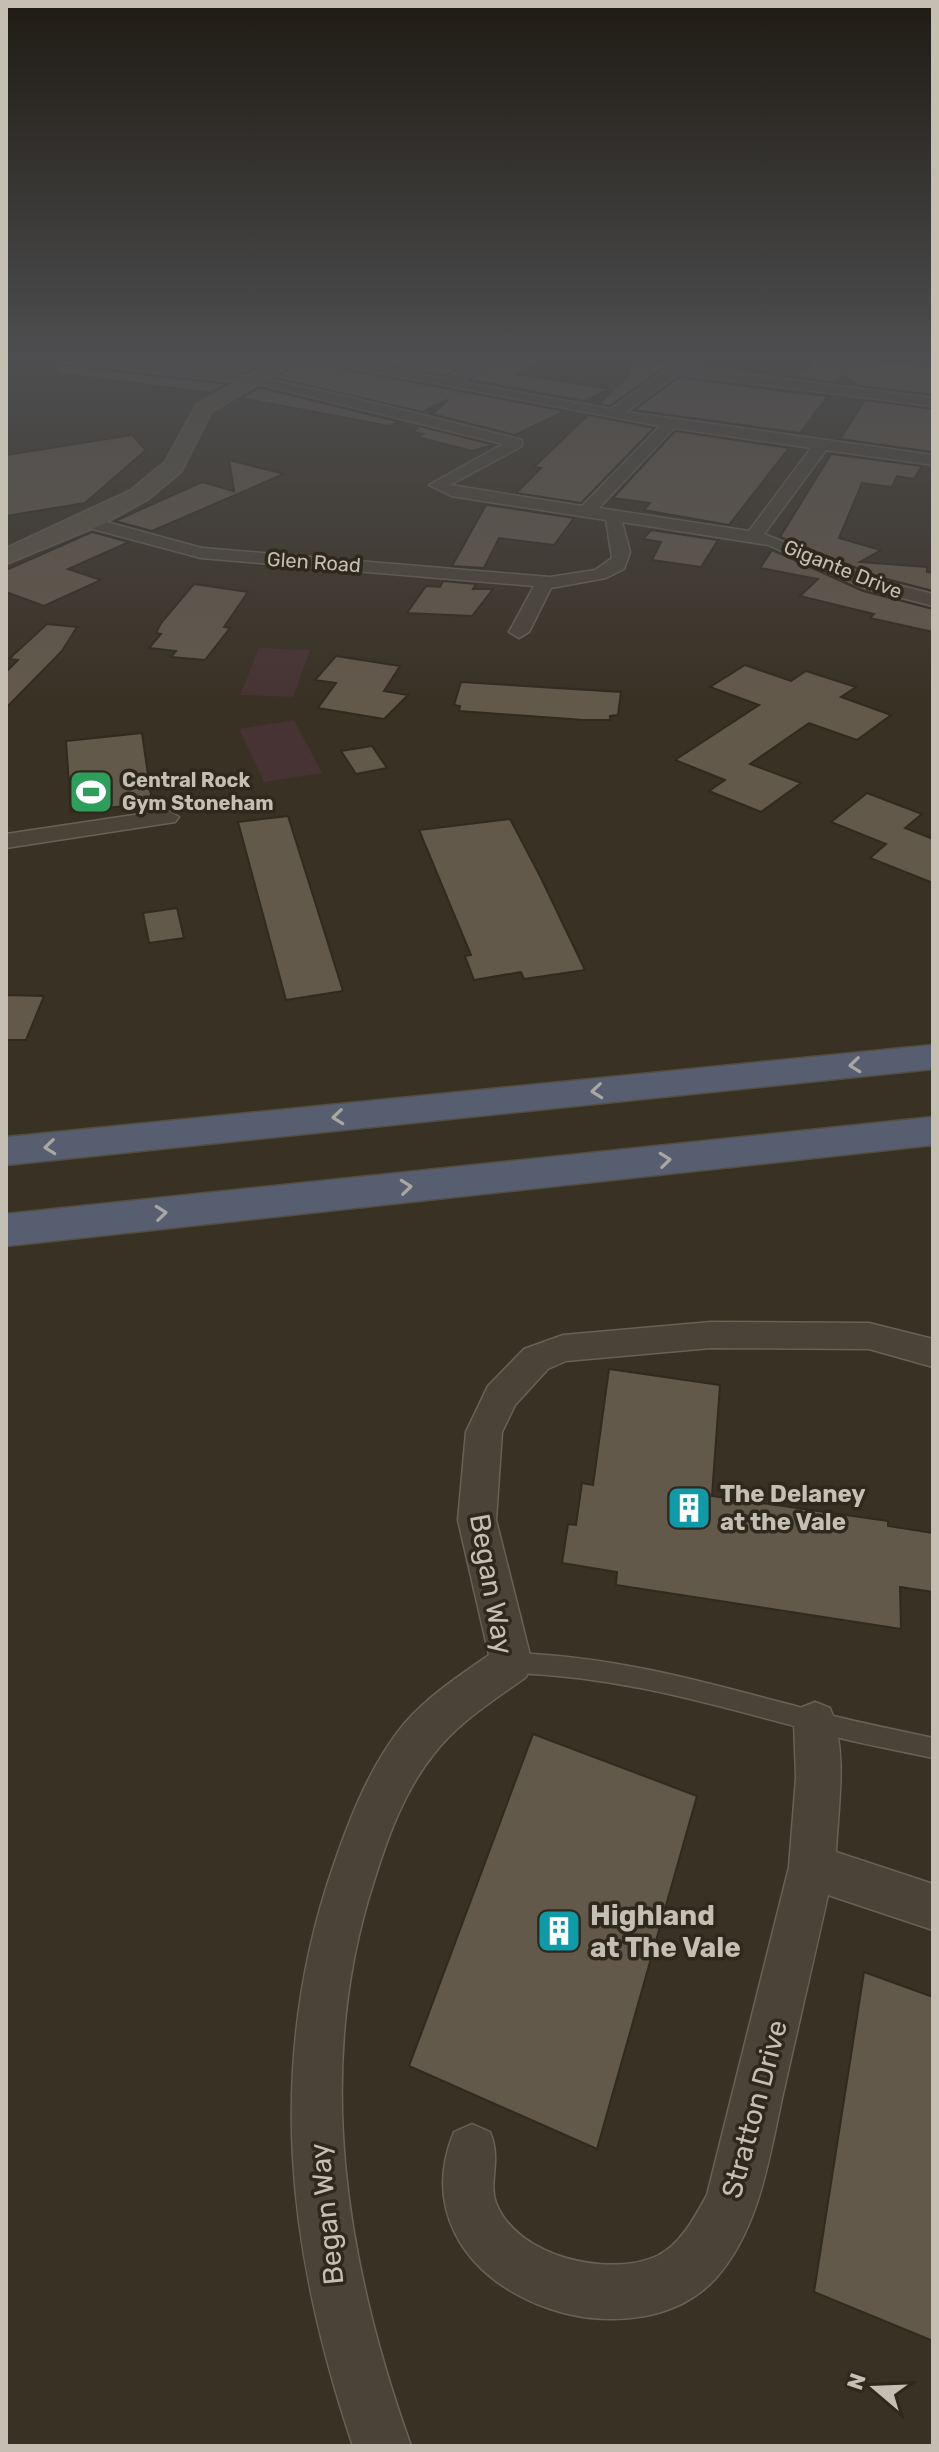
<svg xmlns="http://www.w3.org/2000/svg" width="939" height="2452" viewBox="0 0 939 2452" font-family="Rubik,sans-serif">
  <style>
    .green { fill: #473334 }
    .building { fill: #63594b; stroke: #302a1f; stroke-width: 2 }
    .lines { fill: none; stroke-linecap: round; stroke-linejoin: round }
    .lane-casing { stroke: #676156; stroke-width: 3 }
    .street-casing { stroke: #676156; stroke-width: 3 }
    .secondary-casing { stroke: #676156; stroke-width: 3 }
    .highway-casing { stroke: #544e43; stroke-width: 3 }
    .lane { fill: #4a4338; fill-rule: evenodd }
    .street { fill: #4a4338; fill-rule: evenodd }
    .secondary { fill: #5c5546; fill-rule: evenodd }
    .highway { fill: #565e6f; fill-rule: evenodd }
    .oneway { stroke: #a9a7a2 }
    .labels { text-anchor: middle; stroke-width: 7; stroke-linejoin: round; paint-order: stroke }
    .far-street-label { font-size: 20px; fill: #c5bfb3; stroke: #2e281d }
    .far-poi-label { font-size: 20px; font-weight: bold; fill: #c5bfb3; stroke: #2e281d; text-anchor: start }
    .poi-label { font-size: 24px; font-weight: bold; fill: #c5bfb3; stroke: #2e281d; text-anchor: start }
    .near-street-label { font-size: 28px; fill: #c5bfb3; stroke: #2e281d }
    .near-poi-label { font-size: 28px; font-weight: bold; fill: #c5bfb3; stroke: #2e281d; text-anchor: start }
  </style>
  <rect width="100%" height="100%" fill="#393124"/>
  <g class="green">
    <polygon points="259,648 310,650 293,697 240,695"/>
    <polygon points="294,720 322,773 264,782 239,729"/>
  </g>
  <g class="building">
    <polygon points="128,358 274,358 246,373"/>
    <polygon points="347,358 476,358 445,376"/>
    <polygon points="502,358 543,358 517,374 610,389 585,401 469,380"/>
    <polygon points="815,358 878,358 876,361 933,367 933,395 859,386 843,375 837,383 794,377 799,372 805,372"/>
    <polygon points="644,359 671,363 610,406 599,404 630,374 628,370"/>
    <polygon points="303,361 565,411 515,435 432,414 448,400 422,412 274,378"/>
    <polygon points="57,362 64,365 227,384 211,393 56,373"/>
    <polygon points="679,377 782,391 828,396 800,433 634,410"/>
    <polygon points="259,388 262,388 400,422 390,426 241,398"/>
    <polygon points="865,400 933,409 932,452 840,439"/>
    <polygon points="588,415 654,428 581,503 516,493 541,468 534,467"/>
    <polygon points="419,426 494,445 472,451 417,437 423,434 413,432"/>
    <polygon points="675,431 789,448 729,525 644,510 650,503 613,498"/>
    <polygon points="132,435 146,450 85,503 6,516 6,455"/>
    <polygon points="831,454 922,466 914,479 897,476 892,487 862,483 839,538 881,550 860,562 927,567 927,572 933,573 933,591 879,577 780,537"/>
    <polygon points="229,460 284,474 152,531 115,521 202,482 234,491"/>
    <polygon points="486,505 502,507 574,518 554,545 499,538 484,568 452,566"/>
    <polygon points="651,530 718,540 701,567 652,560 661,542 643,539"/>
    <polygon points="92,532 129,542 68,569 101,580 44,606 6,592 6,570"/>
    <polygon points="772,550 863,591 933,609 933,632 870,618 874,614 800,596 818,579 760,568"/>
    <polygon points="443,581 476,584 473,589 493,589 472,616 407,613 426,586 440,587"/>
    <polygon points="194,584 248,592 224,627 230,628 205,660 171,657 176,651 149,648 161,634 156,633 161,623"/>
    <polygon points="47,624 77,627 62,651 6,708 6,672 18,660 9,659"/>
    <polygon points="336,656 400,666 384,691 408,695 384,719 318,708 336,683 315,680"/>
    <polygon points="745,665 791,681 806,671 856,687 841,697 891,715 857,740 809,723 750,764 801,783 761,812 709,791 725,780 675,760 759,705 710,687"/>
    <polygon points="461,682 621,692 618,715 610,716 610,720 584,720 459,711 460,706 454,705"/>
    <polygon points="142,733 152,803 71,812 66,741"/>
    <polygon points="372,746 387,768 356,774 341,751"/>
    <polygon points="867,793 922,814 905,828 933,839 933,883 870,858 886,844 831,822"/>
    <polygon points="288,816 343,991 286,1000 238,822"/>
    <polygon points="510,819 540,876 585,970 524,979 521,972 474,980 465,956 471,955 419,830"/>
    <polygon points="177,908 184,938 149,943 143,913"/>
    <polygon points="6,995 44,996 26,1040 6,1040"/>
    <polygon points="609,1369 720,1385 712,1496 888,1521 888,1526 933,1533 933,1592 900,1587 901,1629 616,1585 617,1572 562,1563 568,1524 576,1525 582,1483 593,1485"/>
    <polygon points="533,1734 697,1796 597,2149 409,2066"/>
    <polygon points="864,1972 933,1997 933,2341 814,2292"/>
  </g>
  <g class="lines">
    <g class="lane-casing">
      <path id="lane" d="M513,1653C625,1657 718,1686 825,1714C861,1723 897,1730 933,1738V1758C897,1750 861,1744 825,1734C716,1706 627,1677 513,1673L506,1670L503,1663L506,1656Z"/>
    </g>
    <g class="street-casing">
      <g id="street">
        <path d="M57,358C216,358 370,402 522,440V446L450,485L582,506L660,426L301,358H330L446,379L482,358H499L461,382L611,409L683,358H699L688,367L933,398V406L678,374L626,412L933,455V465L826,450L764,534L878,580L933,594V606L864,588L768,545L622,522L630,552L624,569L606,578L551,588L529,632L519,638L509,632L534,586L201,558L78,525L75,521L84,516L202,548L550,577L595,570L612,558L606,520L451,496L429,485L503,444L263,385L64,362ZM674,428L811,448L749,531L599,508Z"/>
        <polygon points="167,810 179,817 175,822 6,848 6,834"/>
        <path d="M711,1322L869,1323L933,1339V1367L869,1349L711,1348L566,1361L548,1369L515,1405L502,1432L496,1520L532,1663L526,1677C493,1701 458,1722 433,1755C404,1792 388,1836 374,1881C313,2069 346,2264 411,2446H353C287,2250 265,2063 334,1864C351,1815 371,1764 404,1724C428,1696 459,1676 489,1655L458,1520L466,1432L488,1386L524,1349L563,1335Z"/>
        <path d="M815,1702L830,1708C848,1750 838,1807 836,1852L933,1884V1930L828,1895C814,1959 799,2022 785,2085C770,2150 762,2226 716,2278C627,2376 390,2287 454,2132L472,2124L490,2132C502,2160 488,2182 496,2203C517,2257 609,2278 657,2256C680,2245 695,2217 707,2195L789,1867L796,1778L794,1722L800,1708Z"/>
      </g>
    </g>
    <g class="secondary-casing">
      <polygon id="secondary" points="280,358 303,358 211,412 181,472 147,500 103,524 6,564 6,548 131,490 165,462 197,404"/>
    </g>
    <g class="highway-casing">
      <g id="highway">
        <polygon points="933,1045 933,1069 6,1165 6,1137"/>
        <polygon points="933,1117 933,1145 6,1246 6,1214"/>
      </g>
    </g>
    <use href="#lane" class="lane"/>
    <use href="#street" class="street"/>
    <use href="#secondary" class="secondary"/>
    <use href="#highway" class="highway"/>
  </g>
  <defs><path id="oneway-chevron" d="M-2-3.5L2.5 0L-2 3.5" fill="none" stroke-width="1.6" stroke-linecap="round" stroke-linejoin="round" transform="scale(2)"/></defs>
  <g class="oneway">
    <use href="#oneway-chevron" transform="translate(855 1065) rotate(174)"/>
    <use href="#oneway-chevron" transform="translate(597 1091) rotate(174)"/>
    <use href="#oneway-chevron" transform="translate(338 1117) rotate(174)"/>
    <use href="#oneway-chevron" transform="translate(50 1147) rotate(174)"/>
    <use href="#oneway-chevron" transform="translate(665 1160) rotate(-6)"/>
    <use href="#oneway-chevron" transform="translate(406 1187) rotate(-6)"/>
    <use href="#oneway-chevron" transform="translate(161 1213) rotate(-6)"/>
  </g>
  <linearGradient id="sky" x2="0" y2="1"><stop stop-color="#1f1b14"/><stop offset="0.51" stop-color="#4e4e50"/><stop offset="1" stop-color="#4e4e50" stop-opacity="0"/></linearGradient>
  <rect width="939" height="701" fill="url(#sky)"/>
  <defs>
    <g id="stadium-square" transform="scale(2.3)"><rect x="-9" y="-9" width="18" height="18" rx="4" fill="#2e9e5b" stroke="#2e281d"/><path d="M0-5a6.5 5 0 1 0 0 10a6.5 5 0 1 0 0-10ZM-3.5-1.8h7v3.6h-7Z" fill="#fff"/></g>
    <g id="building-square" transform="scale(2.3)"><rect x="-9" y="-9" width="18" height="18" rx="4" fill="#0f9aa8" stroke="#2e281d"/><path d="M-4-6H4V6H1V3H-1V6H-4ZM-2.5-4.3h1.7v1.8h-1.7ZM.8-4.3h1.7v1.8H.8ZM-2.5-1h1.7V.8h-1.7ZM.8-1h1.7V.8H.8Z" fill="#fff"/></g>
  </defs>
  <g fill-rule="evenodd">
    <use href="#stadium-square" x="91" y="792"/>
    <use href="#building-square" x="689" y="1508"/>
    <use href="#building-square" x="559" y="1931"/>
  </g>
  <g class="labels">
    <g class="far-street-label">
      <text transform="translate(314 562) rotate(4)" y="7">Glen Road</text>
      <text transform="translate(843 569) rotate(22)" y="7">Gigante Drive</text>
    </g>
    <g class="far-poi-label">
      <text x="122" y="787">Central Rock<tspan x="122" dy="23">Gym Stoneham</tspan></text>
    </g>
    <g class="poi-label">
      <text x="720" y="1502">The Delaney<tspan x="720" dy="28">at the Vale</tspan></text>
    </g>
    <g class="near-street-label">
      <text transform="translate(492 1584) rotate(80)" y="10">Began Way</text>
      <text transform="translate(754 2109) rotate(-75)" y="10">Stratton Drive</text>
      <text transform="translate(326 2214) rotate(-96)" y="10">Began Way</text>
    </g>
    <g class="near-poi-label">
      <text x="590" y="1925">Highland<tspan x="590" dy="32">at The Vale</tspan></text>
    </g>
  </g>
  <rect width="939" height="2452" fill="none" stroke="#c5bfb3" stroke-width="16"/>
  <g transform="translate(875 2388) rotate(289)" stroke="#2e281d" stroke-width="6" paint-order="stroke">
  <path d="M0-6L14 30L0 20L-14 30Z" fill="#c5bfb3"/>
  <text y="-12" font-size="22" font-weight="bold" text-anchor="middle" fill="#c5bfb3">N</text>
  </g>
</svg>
